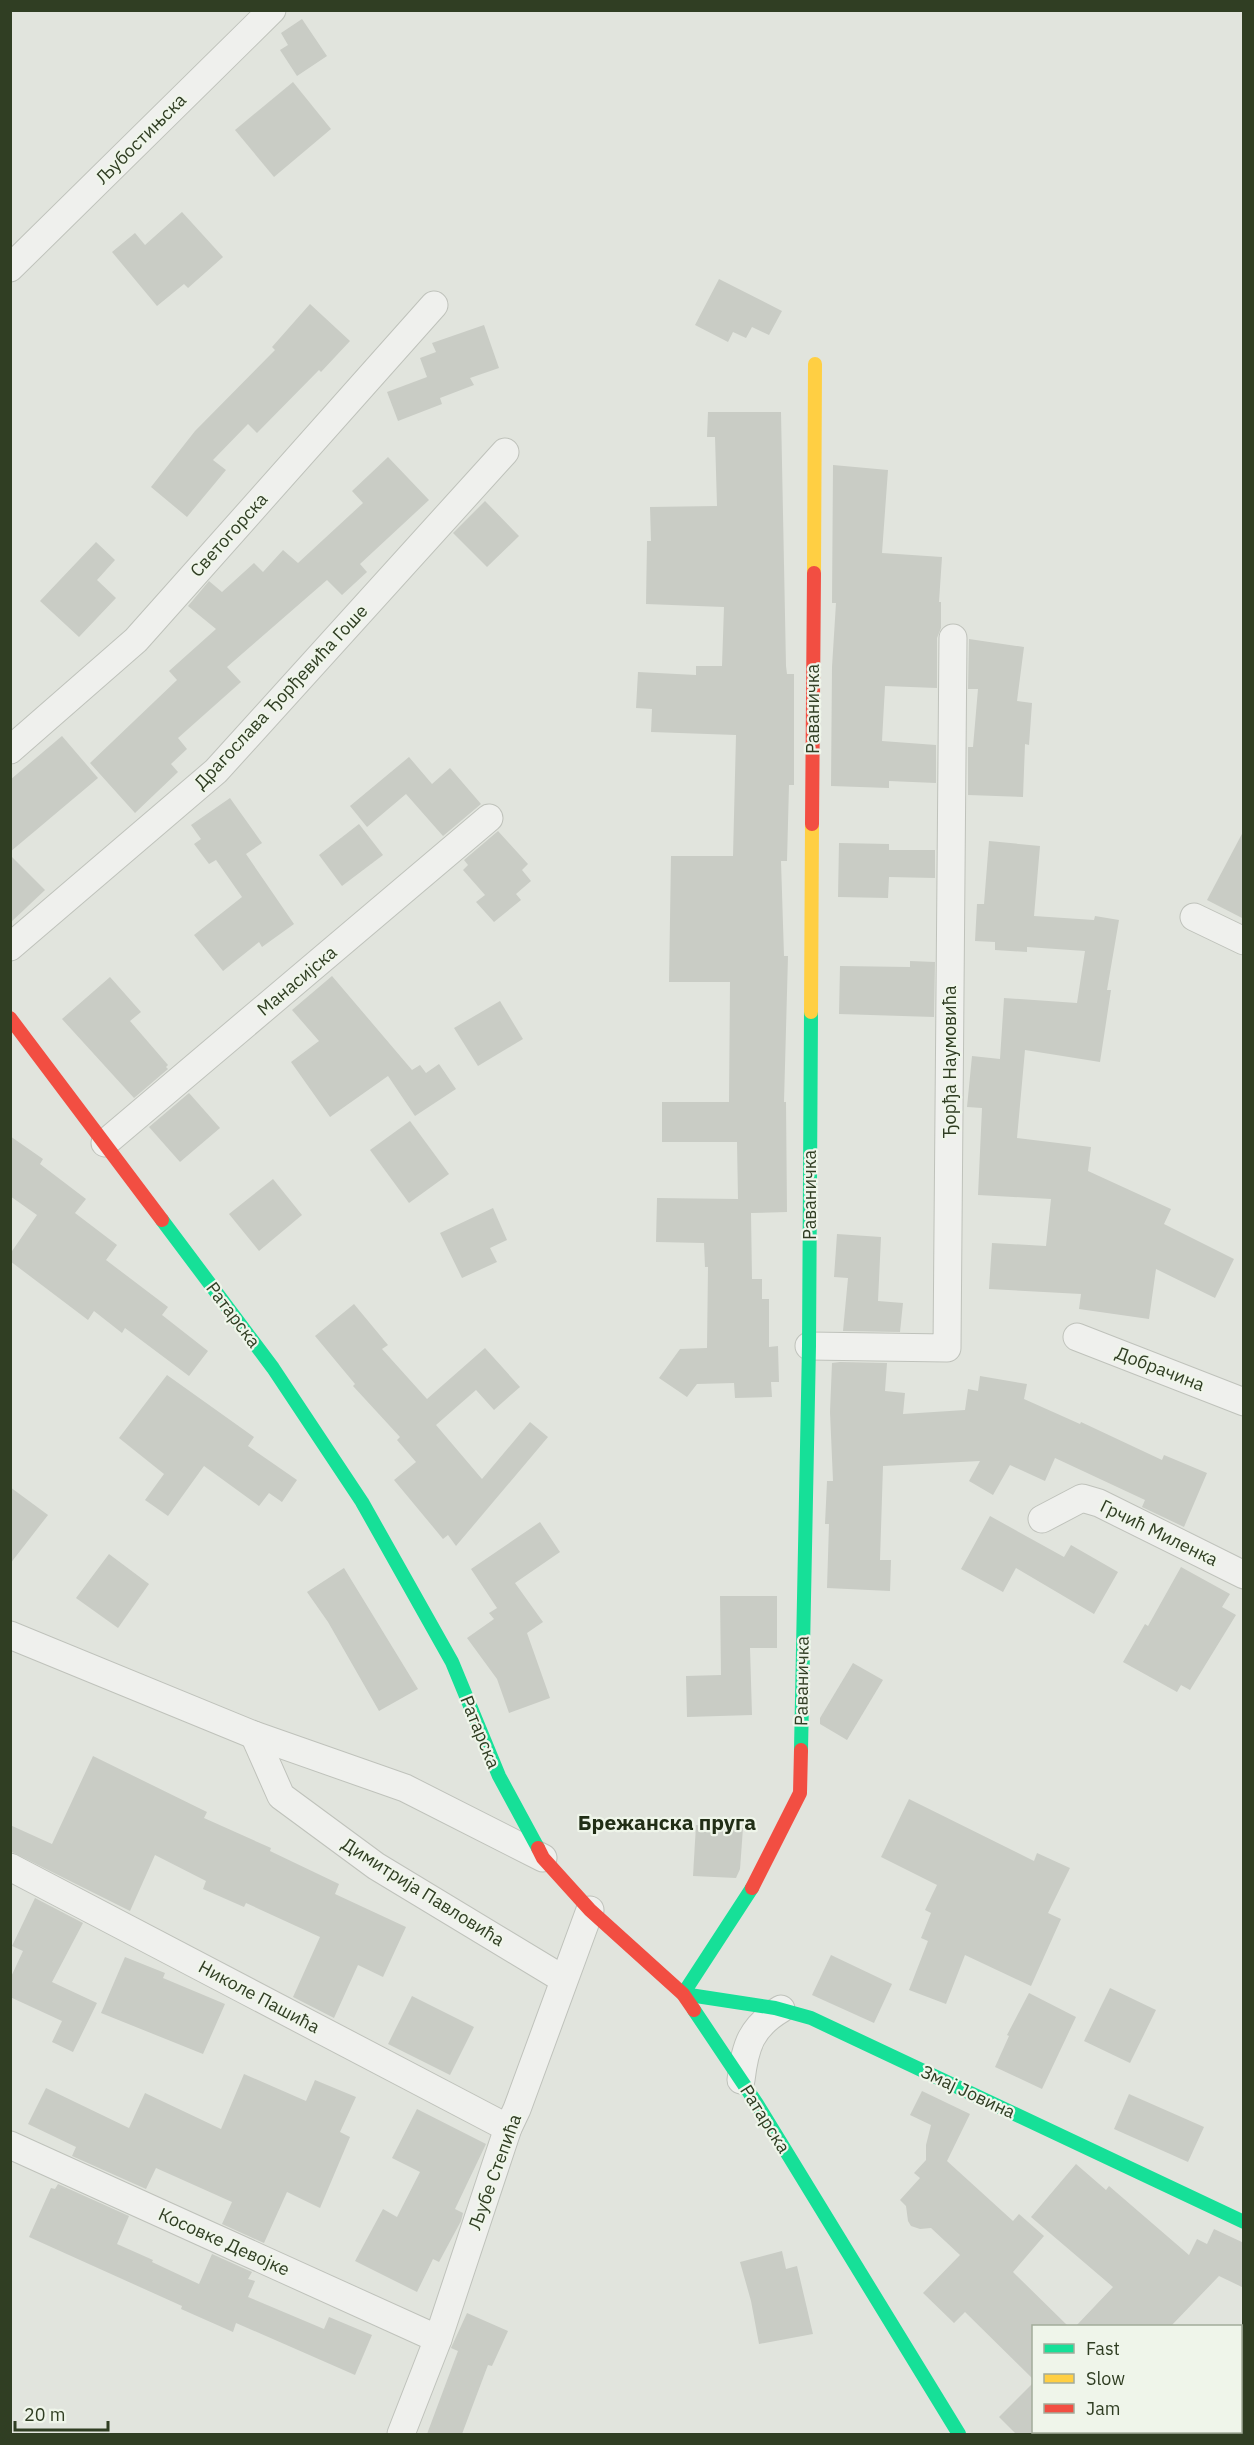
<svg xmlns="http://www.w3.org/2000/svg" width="1254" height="2445" viewBox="0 0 1254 2445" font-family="'IBM Plex Sans',sans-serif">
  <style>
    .building { fill: #c9ccc5 }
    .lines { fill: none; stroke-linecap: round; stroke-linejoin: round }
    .street-casing { stroke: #bfc2bb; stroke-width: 29 }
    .street { stroke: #eff0ed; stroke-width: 27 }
    .fast { stroke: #16e098; stroke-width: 14 }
    .slow { stroke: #ffcf43; stroke-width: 14 }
    .jam { stroke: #f24e42; stroke-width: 14 }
    .labels { text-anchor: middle; stroke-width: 4.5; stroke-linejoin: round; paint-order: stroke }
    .street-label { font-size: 18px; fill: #303e23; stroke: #eff5ea }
    .quarter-label { font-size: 21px; font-weight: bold; fill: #212e16; stroke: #eff5ea }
  </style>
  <rect width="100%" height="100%" fill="#e1e4dd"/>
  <g class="building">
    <polygon points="302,19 327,56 297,76 280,50 288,45 281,33"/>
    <polygon points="293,82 331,129 274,177 235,130"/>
    <polygon points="182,212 223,257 188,288 184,284 157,306 112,252 135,233 145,245"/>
    <polygon points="719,279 782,311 769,335 752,327 746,338 733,332 728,342 695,325"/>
    <polygon points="310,304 350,341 321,372 319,370 257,433 248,424 213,460 226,470 187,517 151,487 195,431 275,350 272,347"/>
    <polygon points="484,325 499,368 470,378 474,385 440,398 442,404 398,421 387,392 427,377 420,358 436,352 432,343"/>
    <polygon points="708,412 781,412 786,666 787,674 794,674 794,785 789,785 787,861 781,861 784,956 788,956 784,1102 786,1102 787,1212 751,1213 752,1279 762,1279 762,1299 769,1299 769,1347 778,1346 779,1382 771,1382 772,1397 735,1398 734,1383 697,1384 687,1397 659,1378 680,1349 707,1348 708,1267 705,1267 704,1243 656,1242 657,1198 738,1199 737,1142 662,1142 662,1102 729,1102 730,982 669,982 671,856 733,856 736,735 651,732 652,709 636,708 638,672 696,675 696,666 722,666 724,607 646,604 647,541 651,541 650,507 717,506 715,437 707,437"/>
    <polygon points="388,457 429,500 360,564 367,572 342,595 327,580 227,667 241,682 178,738 187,749 171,764 178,772 135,813 90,763 177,680 169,671 216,629 188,606 209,581 222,592 254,563 263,572 283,550 298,563 363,503 352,491"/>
    <polygon points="833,465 888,470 882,553 942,557 939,602 941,602 941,628 937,638 937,688 885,686 882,741 936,745 936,783 889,781 889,788 831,786 832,667 836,603 832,603"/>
    <polygon points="485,501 519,536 487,567 453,533"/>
    <polygon points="96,542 115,560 97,580 116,598 79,637 40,601"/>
    <polygon points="969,639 1024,647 1017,701 1032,703 1029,745 1025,744 1023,797 968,795 968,747 973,747 978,689 968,689"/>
    <polygon points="62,736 98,778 10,852 10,780"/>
    <polygon points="409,757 432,784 450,768 481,804 443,836 406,794 367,827 350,806"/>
    <polygon points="230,798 262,843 246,854 294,924 262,947 259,942 223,971 194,935 242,897 216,860 209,864 194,844 201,839 191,825"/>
    <polygon points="359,824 383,855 342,886 319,855"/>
    <polygon points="1244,830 1244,919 1207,900"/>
    <polygon points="498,831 528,864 522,870 531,881 516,894 521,900 494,922 476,902 485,895 463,870 468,865 464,860"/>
    <polygon points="989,841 1040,846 1034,916 1094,920 1095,916 1119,920 1107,990 1111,990 1100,1062 1025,1050 1017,1138 1091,1147 1088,1171 1171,1209 1164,1224 1234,1259 1215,1298 1156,1269 1149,1319 1079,1309 1081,1294 989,1289 992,1243 1046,1246 1051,1199 978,1195 982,1108 967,1107 972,1056 1000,1059 1004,998 1077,1003 1085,951 1027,947 1027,952 995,950 995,942 975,941 977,904 984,904"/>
    <polygon points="839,843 889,844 889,850 935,850 935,878 889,877 888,898 838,897"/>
    <polygon points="10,855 45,890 10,923"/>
    <polygon points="910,961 935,962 934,1017 839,1014 840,966 910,967"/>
    <polygon points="332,976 412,1070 420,1065 426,1073 439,1064 456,1089 415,1116 388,1076 330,1117 291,1062 319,1041 292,1010"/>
    <polygon points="110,977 141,1012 130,1021 168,1065 166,1067 168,1069 134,1098 62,1019"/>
    <polygon points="500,1001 523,1039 478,1066 454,1028"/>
    <polygon points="189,1093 220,1128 180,1162 149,1127"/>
    <polygon points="410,1121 449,1174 409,1203 370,1150"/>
    <polygon points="10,1136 43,1159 40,1164 86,1199 75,1213 117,1245 106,1260 168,1307 162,1315 208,1351 189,1376 125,1328 122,1333 94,1311 88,1320 10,1261 10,1254 37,1215 10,1196"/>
    <polygon points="273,1179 302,1215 259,1251 229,1214"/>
    <polygon points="493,1208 507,1240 490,1248 497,1262 462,1278 440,1233"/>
    <polygon points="837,1234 881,1237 878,1301 903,1303 900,1332 843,1331 848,1278 834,1277"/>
    <polygon points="354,1304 388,1345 382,1349 427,1399 485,1348 520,1387 494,1410 476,1390 436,1425 482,1479 530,1422 548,1437 456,1546 448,1535 443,1539 394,1480 416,1462 397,1440 400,1437 353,1386 355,1384 315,1336"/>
    <polygon points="840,1362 887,1363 885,1391 905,1393 903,1414 965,1410 968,1389 978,1391 980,1376 1027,1384 1024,1399 1080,1424 1081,1422 1162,1460 1164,1455 1207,1473 1184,1527 1142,1507 1145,1500 1055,1458 1045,1481 1010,1465 993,1495 969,1481 980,1461 883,1466 880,1560 891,1560 890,1591 827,1588 829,1524 825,1524 827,1481 833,1481 830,1412 832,1363"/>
    <polygon points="167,1375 254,1437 248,1446 297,1480 282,1502 269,1493 259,1506 204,1466 168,1516 145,1500 164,1474 119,1438"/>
    <polygon points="10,1487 48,1515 10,1564"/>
    <polygon points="990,1516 1064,1557 1071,1545 1118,1572 1094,1614 1016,1568 1003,1592 961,1569"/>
    <polygon points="540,1522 560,1552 515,1583 543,1622 527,1633 550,1698 509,1713 497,1679 467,1638 494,1619 489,1613 497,1608 471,1569"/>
    <polygon points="109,1554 149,1584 118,1628 76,1598"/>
    <polygon points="1181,1567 1230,1594 1222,1607 1236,1615 1190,1690 1181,1685 1177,1692 1123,1662 1145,1624 1148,1626"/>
    <polygon points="344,1568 418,1689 379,1711 328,1622 307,1592"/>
    <polygon points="720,1596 777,1596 777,1648 750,1648 752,1715 687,1717 686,1676 721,1675"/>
    <polygon points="853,1663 883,1680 847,1740 820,1724 820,1718"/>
    <polygon points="93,1756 207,1812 204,1818 271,1848 270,1851 339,1884 335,1894 406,1927 383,1977 358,1965 334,2018 293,1997 320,1937 246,1903 244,1907 203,1889 206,1881 155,1855 130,1911 10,1851 10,1825 52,1844"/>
    <polygon points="909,1799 1034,1861 1037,1853 1070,1868 1048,1913 1061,1919 1031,1986 965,1955 946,2004 909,1990 928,1941 921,1938 931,1913 925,1910 937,1885 881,1857"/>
    <polygon points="696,1825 743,1828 740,1869 736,1878 693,1876"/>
    <polygon points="35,1898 83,1923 52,1982 97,2003 73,2052 52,2042 62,2021 10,1997 10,1979 23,1951 12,1946"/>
    <polygon points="831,1955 892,1984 874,2023 812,1995"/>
    <polygon points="125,1957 165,1973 163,1978 225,2004 203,2054 101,2013"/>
    <polygon points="1110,1988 1156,2010 1130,2063 1084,2041"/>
    <polygon points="1029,1993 1076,2017 1042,2089 995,2067 1009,2036 1007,2035"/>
    <polygon points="412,1996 474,2027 450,2075 388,2044"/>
    <polygon points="244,2074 306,2101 315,2080 356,2097 340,2132 350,2137 320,2208 287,2192 264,2243 222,2224 232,2202 156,2168 146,2189 72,2156 76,2147 28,2124 46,2088 129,2128 145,2093 221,2129"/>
    <polygon points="922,2091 970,2114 947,2161 1013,2221 1019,2214 1044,2236 1013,2272 1068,2326 1034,2326 1034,2380 965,2312 954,2323 923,2293 960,2255 931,2228 920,2229 911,2226 908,2221 906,2206 900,2200 920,2178 914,2173 926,2160 926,2145 931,2125 910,2115"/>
    <polygon points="1129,2094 1204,2127 1188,2162 1114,2129"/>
    <polygon points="417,2109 486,2144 455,2209 463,2213 461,2221 439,2262 433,2259 417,2292 355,2261 383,2209 397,2217 420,2172 392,2158"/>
    <polygon points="1076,2164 1106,2190 1109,2186 1189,2255 1197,2239 1207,2244 1214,2229 1244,2243 1244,2288 1219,2276 1171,2326 1076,2326 1113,2287 1031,2217"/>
    <polygon points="58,2184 129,2216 117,2244 153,2260 152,2262 199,2284 212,2254 252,2272 248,2279 255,2281 248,2297 324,2329 329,2317 372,2335 355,2375 236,2323 233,2332 181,2309 182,2306 29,2237 51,2188 55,2189"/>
    <polygon points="782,2251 786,2269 797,2266 813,2334 759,2344 751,2301 740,2262"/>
    <polygon points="467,2313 508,2331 492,2366 488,2365 462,2434 427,2434 458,2351 451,2348"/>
    <polygon points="1034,2382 1034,2434 1016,2434 999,2417"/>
  </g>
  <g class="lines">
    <g class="street-casing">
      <g id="street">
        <polyline points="10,268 272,10"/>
        <polyline points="10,750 136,640 434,305"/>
        <polyline points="1194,917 1244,941"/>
        <polyline points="10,947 216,771 505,452"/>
        <polyline points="105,1143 489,818"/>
        <polyline points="1077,1337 1244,1402"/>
        <polyline points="809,1346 947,1348 953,638"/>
        <polyline points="1042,1519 1082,1498 1099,1503 1244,1575"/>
        <polyline points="10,1635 254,1735 405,1788 543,1858"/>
        <polyline points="254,1735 281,1796 376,1866 563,1979"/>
        <polyline points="10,1867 508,2128"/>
        <path d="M741,2080C745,2046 751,2027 781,2009"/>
        <polyline points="10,2145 438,2339"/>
        <polyline points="401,2434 438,2339 508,2128 517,2109 590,1910"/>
      </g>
    </g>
    <use href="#street" class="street"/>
    <g class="fast">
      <polyline points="162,1220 273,1368 362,1502 452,1662 499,1776 538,1848"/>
      <polyline points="801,1750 809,1346 811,1012"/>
      <polyline points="752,1888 683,1994 775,2008 811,2018 1244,2222"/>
      <polyline points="694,2010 757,2104 959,2434"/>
    </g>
    <g class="slow">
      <polyline points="814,573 815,364"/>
      <polyline points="811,1012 812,824"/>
    </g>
    <g class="jam">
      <polyline points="812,824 814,573"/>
      <polyline points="10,1018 162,1220"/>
      <polyline points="538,1848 543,1858 590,1910 683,1994 694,2010"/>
      <polyline points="752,1888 800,1793 801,1750"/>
    </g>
  </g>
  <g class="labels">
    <g class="street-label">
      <text transform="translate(141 139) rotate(-45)" y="6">Љубостињска</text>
      <text transform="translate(229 535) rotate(-48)" y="6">Светогорска</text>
      <text transform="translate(281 697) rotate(-47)" y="6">Драгослава Ђорђевића Гоше</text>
      <text transform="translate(813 709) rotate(-90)" y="6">Раваничка</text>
      <text transform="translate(297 981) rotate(-40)" y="6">Манасијска</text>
      <text transform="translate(950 1062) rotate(-90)" y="6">Ђорђа Наумовића</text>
      <text transform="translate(810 1195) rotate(-90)" y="6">Раваничка</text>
      <text transform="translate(233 1315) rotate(53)" y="6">Ратарска</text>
      <text transform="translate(1160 1369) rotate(21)" y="6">Добрачина</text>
      <text transform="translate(1159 1533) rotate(26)" y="6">Грчић Миленка</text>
      <text transform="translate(802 1681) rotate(-89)" y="6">Раваничка</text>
      <text transform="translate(480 1732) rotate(68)" y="6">Ратарска</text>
      <text transform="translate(423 1892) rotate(32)" y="6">Димитрија Павловића</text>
      <text transform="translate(259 1997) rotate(28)" y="6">Николе Пашића</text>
      <text transform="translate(968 2092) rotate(25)" y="6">Змај Јовина</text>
      <text transform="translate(765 2119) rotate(58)" y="6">Ратарска</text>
      <text transform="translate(495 2172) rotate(-70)" y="6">Љубе Степића</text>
      <text transform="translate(224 2242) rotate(24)" y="6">Косовке Девојке</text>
    </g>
    <g class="quarter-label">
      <text x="667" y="1830">Брежанска пруга</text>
    </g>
  </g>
  <rect width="1254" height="2445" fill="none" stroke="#303e23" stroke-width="24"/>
  <rect x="1032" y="2325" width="210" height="108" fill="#eff5ea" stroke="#a3ac9a" stroke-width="1.5"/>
  <rect x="1044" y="2344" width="30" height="9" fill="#16e098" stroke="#a3ac9a" stroke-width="1.5"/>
  <text x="1086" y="2355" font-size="18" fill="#303e23">Fast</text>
  <rect x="1044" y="2374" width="30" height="9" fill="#ffcf43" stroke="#a3ac9a" stroke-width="1.5"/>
  <text x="1086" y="2385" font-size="18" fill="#303e23">Slow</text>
  <rect x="1044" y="2404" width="30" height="9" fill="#f24e42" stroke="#a3ac9a" stroke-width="1.5"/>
  <text x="1086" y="2415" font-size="18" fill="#303e23">Jam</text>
  <path d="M15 2421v9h93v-9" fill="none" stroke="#303e23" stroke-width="3"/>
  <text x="24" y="2421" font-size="18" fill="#303e23" stroke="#eff5ea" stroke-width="4.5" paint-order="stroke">20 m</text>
</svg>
